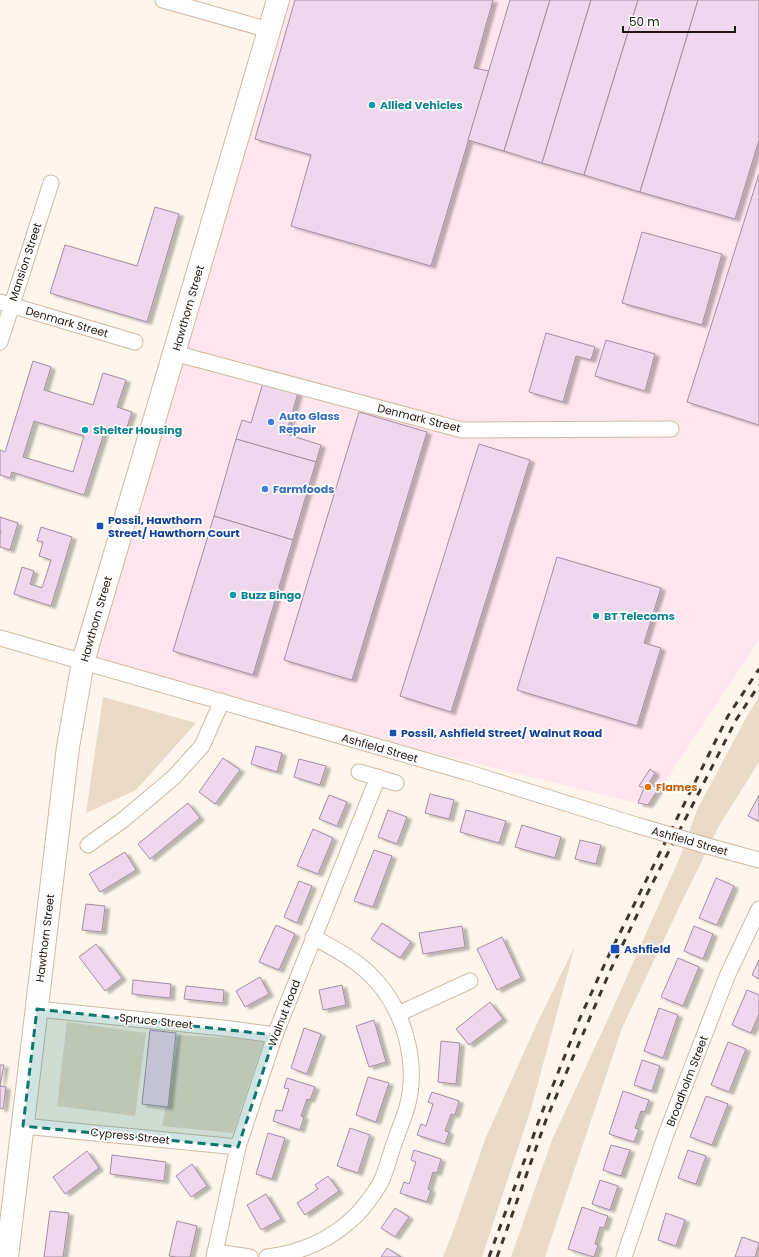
<svg xmlns="http://www.w3.org/2000/svg" width="759" height="1257" viewBox="0 0 759 1257" font-family="Poppins,sans-serif">
  <style>
    .industrial { fill: #ffe5ed }
    .green { fill: #eadac8 }
    .building { fill: #efd8ee; stroke: #a38ea2; fill-rule: evenodd; filter: url(#shadow) }
    .lines { fill: none; stroke-linecap: round; stroke-linejoin: round }
    .street-casing { stroke: #cebaa3; stroke-width: 17 }
    .secondary-casing { stroke: #cebaa3; stroke-width: 24 }
    .street { stroke: #fff; stroke-width: 15 }
    .secondary { stroke: #fff; stroke-width: 22 }
    .rail { stroke: #3e362e; stroke-width: 3; stroke-dasharray: 7 7; stroke-linecap: butt }
    .street-bridge-casing { stroke: #cebaa3; stroke-width: 17; stroke-linecap: butt }
    .street-bridge { stroke: #fff; stroke-width: 15 }
    .marked { fill: #0f766e; fill-opacity: 0.2; stroke: #0f766e; stroke-width: 3; stroke-dasharray: 8 5; stroke-linejoin: round }
    .culture-dot { fill: #0f9aa8; stroke: #fff; stroke-width: 1.5 }
    .shop-dot { fill: #3f7fe0; stroke: #fff; stroke-width: 1.5 }
    .transit-dot { fill: #1a4fb4; stroke: #fff; stroke-width: 1.5 }
    .food-dot { fill: #e8710a; stroke: #fff; stroke-width: 1.5 }
    .labels { text-anchor: middle; stroke-width: 3.5; stroke-linejoin: round; paint-order: stroke }
    .culture-label { font-size: 11px; font-weight: bold; fill: #0d838f; stroke: #fff; text-anchor: start }
    .street-label { font-size: 11px; fill: #1e170f; stroke: #fff }
    .shop-label { font-size: 11px; font-weight: bold; fill: #366cbe; stroke: #fff; text-anchor: start }
    .transit-label { font-size: 11px; font-weight: bold; fill: #164399; stroke: #fff; text-anchor: start }
    .food-label { font-size: 11px; font-weight: bold; fill: #c56008; stroke: #fff; text-anchor: start }
  </style>
  <defs>
    <filter id="shadow"><feDropShadow dx="4.5" dy="2.5" stdDeviation="1" flood-color="#0004"/></filter>
  </defs>
  <rect width="100%" height="100%" fill="#fef5ec"/>
  <polygon class="industrial" points="280,0 759,0 759,640 649,806 222,701 83,662"/>
  <g class="green">
    <polygon points="103,697 196,723 136,790 86,813"/>
    <polygon points="759,697 759,762 719,826 685,895 622,1028 545,1257 511,1257 552,1140 613,1008 679,859 697,810 747,716"/>
    <polygon points="575,946 531,1109 482,1257 443,1257 454,1229 486,1137 539,1019"/>
    <polygon points="67,1022 146,1033 135,1116 57,1106"/>
    <polygon points="179,1035 264,1040 233,1133 162,1126"/>
  </g>
  <g class="building">
    <polygon points="295,0 493,0 474,68 489,71 431,266 291,226 311,155 255,139"/>
    <polygon points="510,0 550,0 504,151 468,140"/>
    <polygon points="550,0 591,0 542,163 504,151"/>
    <polygon points="591,0 638,0 584,175 542,163"/>
    <polygon points="638,0 698,0 640,192 584,175"/>
    <polygon points="698,0 759,0 759,140 735,219 640,192"/>
    <polygon points="759,174 759,425 687,402"/>
    <polygon points="155,207 179,214 147,322 50,293 65,245 137,266"/>
    <polygon points="642,232 722,254 702,325 622,303"/>
    <polygon points="546,333 595,347 591,360 576,356 563,402 529,392"/>
    <polygon points="606,340 655,354 645,391 595,376"/>
    <path d="M33,361L51,367L44,390L93,405L103,373L126,380L117,407L132,412L125,433L106,427L84,495L12,472L10,478L0,475V450L5,452ZM34,421L84,436L73,472L23,457Z"/>
    <polygon points="263,383 298,393 286,434 321,445 316,462 236,439 242,420 251,423"/>
    <polygon points="359,412 427,432 352,680 284,660"/>
    <polygon points="236,439 316,462 293,540 214,516"/>
    <polygon points="479,444 530,460 451,712 400,696"/>
    <polygon points="214,516 293,540 253,675 173,651"/>
    <polygon points="0,517 18,523 10,550 0,547 0,535 1,531 0,530"/>
    <polygon points="41,527 72,537 51,606 14,594 22,567 34,571 30,584 42,588 51,560 39,556 43,542 37,541"/>
    <polygon points="557,557 661,588 644,643 661,648 637,726 517,690"/>
    <polygon points="256,746 282,753 277,772 251,764"/>
    <polygon points="223,758 240,770 215,804 199,792"/>
    <polygon points="299,759 326,766 320,785 294,777"/>
    <polygon points="650,769 655,773 648,784 659,788 648,805 638,803 644,788 639,786"/>
    <polygon points="430,794 454,800 449,819 425,813"/>
    <polygon points="329,795 347,802 337,826 319,819"/>
    <polygon points="759,795 759,821 748,816"/>
    <polygon points="188,803 200,818 150,859 138,844"/>
    <polygon points="388,810 407,817 397,844 378,837"/>
    <polygon points="466,810 506,821 499,843 460,832"/>
    <polygon points="522,825 561,837 555,858 515,847"/>
    <polygon points="313,829 333,838 318,874 297,866"/>
    <polygon points="580,840 601,845 596,864 575,859"/>
    <polygon points="374,850 392,856 373,907 354,901"/>
    <polygon points="125,852 136,870 100,892 89,874"/>
    <polygon points="716,878 734,886 717,925 699,918"/>
    <polygon points="299,881 312,886 297,923 284,917"/>
    <polygon points="86,904 105,906 102,932 82,930"/>
    <polygon points="382,923 411,942 400,958 371,939"/>
    <polygon points="276,925 295,934 279,970 259,962"/>
    <polygon points="462,926 465,947 423,954 419,933"/>
    <polygon points="694,926 713,934 703,959 684,951"/>
    <polygon points="502,937 521,978 497,990 477,949"/>
    <polygon points="96,944 122,978 105,991 79,957"/>
    <polygon points="678,958 699,967 683,1006 661,997"/>
    <polygon points="759,960 759,979 752,975"/>
    <polygon points="260,977 269,994 245,1007 236,991"/>
    <polygon points="133,980 171,984 170,998 132,994"/>
    <polygon points="342,985 346,1005 323,1010 319,990"/>
    <polygon points="186,986 224,990 223,1003 184,999"/>
    <polygon points="747,990 759,995 759,1014 751,1033 732,1025"/>
    <polygon points="490,1002 503,1019 469,1045 456,1029"/>
    <polygon points="659,1008 678,1015 663,1058 644,1051"/>
    <polygon points="374,1020 386,1062 369,1067 356,1026"/>
    <polygon points="304,1028 321,1034 307,1074 291,1068"/>
    <polygon points="150,1030 176,1033 168,1107 142,1104"/>
    <polygon points="441,1041 460,1043 456,1084 438,1082"/>
    <polygon points="728,1042 746,1049 729,1092 711,1085"/>
    <polygon points="642,1060 660,1066 652,1091 634,1085"/>
    <polygon points="0,1065 4,1065 0,1086 6,1087 3,1109 0,1108"/>
    <polygon points="368,1077 389,1083 376,1122 356,1115"/>
    <polygon points="287,1078 315,1087 310,1100 307,1099 301,1116 304,1117 300,1130 273,1121 276,1110 282,1111 289,1089 284,1088"/>
    <polygon points="623,1091 649,1100 645,1112 641,1111 635,1128 639,1129 634,1142 609,1134"/>
    <polygon points="432,1092 459,1101 455,1115 451,1114 445,1131 449,1132 445,1144 417,1135 421,1124 426,1126 433,1104 428,1102"/>
    <polygon points="706,1096 728,1104 712,1145 690,1137"/>
    <polygon points="350,1128 370,1135 358,1173 337,1166"/>
    <polygon points="268,1133 285,1138 272,1179 256,1174"/>
    <polygon points="611,1145 630,1150 621,1176 603,1170"/>
    <polygon points="414,1150 441,1159 437,1173 433,1172 428,1189 431,1190 427,1202 400,1193 404,1182 409,1184 416,1162 411,1160"/>
    <polygon points="688,1150 706,1156 696,1184 678,1178"/>
    <polygon points="87,1151 99,1168 65,1194 53,1177"/>
    <polygon points="112,1155 166,1162 164,1181 110,1174"/>
    <polygon points="192,1164 207,1186 191,1197 176,1176"/>
    <polygon points="328,1176 339,1191 305,1215 297,1203 318,1189 315,1185"/>
    <polygon points="600,1180 618,1186 610,1210 592,1204"/>
    <polygon points="266,1194 281,1219 261,1230 247,1205"/>
    <polygon points="582,1207 608,1216 604,1228 600,1227 595,1244 598,1245 594,1257 568,1249"/>
    <polygon points="395,1208 409,1217 395,1237 381,1228"/>
    <polygon points="50,1211 69,1213 63,1257 44,1257"/>
    <polygon points="666,1213 685,1220 676,1246 658,1240"/>
    <polygon points="177,1221 197,1226 190,1257 176,1257 169,1256"/>
    <polygon points="742,1237 759,1243 755,1257 735,1257"/>
    <polygon points="387,1248 401,1257 381,1257"/>
  </g>
  <g class="lines">
    <g class="street-casing">
      <g id="street">
        <polyline points="163,0 269,30"/>
        <polyline points="0,302 135,342"/>
        <polyline points="0,342 51,183"/>
        <polyline points="174,353 462,430 671,429"/>
        <polyline points="0,638 466,772 636,825"/>
        <polyline points="359,772 396,783"/>
        <polyline points="88,845 123,820 174,777 202,746 222,701"/>
        <polyline points="704,845 759,860"/>
        <polyline points="37,1009 223,1028 275,1035"/>
        <polyline points="398,1014 470,981"/>
        <polyline points="23,1126 238,1147"/>
        <polyline points="215,1252 250,1257"/>
        <polyline points="214,1257 238,1147 275,1035 378,777"/>
        <path d="M267,1257C299,1253 327,1242 351,1220C363,1210 373,1195 381,1182C386,1171 389,1158 393,1147C397,1134 403,1121 407,1107C418,1068 407,1021 383,989C364,964 341,952 313,937"/>
        <polyline points="624,1257 666,1134 728,974 759,909"/>
      </g>
    </g>
    <g class="secondary-casing">
      <polyline id="secondary" points="7,1257 68,747 83,662 278,0"/>
    </g>
    <use href="#street" class="street"/>
    <use href="#secondary" class="secondary"/>
    <g class="rail">
      <polyline points="489,1257 541,1115 580,1018 607,959 728,716 759,669"/>
      <polyline points="497,1257 546,1120 610,971 650,888 736,720 759,685"/>
    </g>
    <g class="street-bridge-casing">
      <polyline id="street-bridge" points="636,825 704,845"/>
    </g>
    <use href="#street-bridge" class="street-bridge"/>
  </g>
  <path class="marked" d="M37,1009L275,1035L238,1147L23,1126Z"/>
  <g class="culture-dot">
    <circle cx="372" cy="105" r="4"/>
    <circle cx="85" cy="430" r="4"/>
    <circle cx="233" cy="595" r="4"/>
    <circle cx="596" cy="616" r="4"/>
  </g>
  <g class="shop-dot">
    <circle cx="271" cy="422" r="4"/>
    <circle cx="265" cy="489" r="4"/>
  </g>
  <g class="transit-dot">
    <rect x="96" y="522" width="8" height="8" rx="2"/>
    <rect x="389" y="729" width="8" height="8" rx="2"/>
    <rect x="610" y="944" width="10" height="10" rx="2"/>
  </g>
  <circle class="food-dot" cx="648" cy="787" r="4"/>
  <g class="labels">
    <g class="culture-label">
      <text x="380" y="109">Allied Vehicles</text>
      <text x="93" y="434">Shelter Housing</text>
      <text x="241" y="599">Buzz Bingo</text>
      <text x="604" y="620">BT Telecoms</text>
    </g>
    <g class="street-label">
      <text transform="translate(25 262) rotate(-72)" y="4">Mansion Street</text>
      <text transform="translate(188 308) rotate(-74)" y="4">Hawthorn Street</text>
      <text transform="translate(67 322) rotate(16)" y="4">Denmark Street</text>
      <text transform="translate(419 418) rotate(14)" y="4">Denmark Street</text>
      <text transform="translate(96 619) rotate(-74)" y="4">Hawthorn Street</text>
      <text transform="translate(380 748) rotate(16)" y="4">Ashfield Street</text>
      <text transform="translate(690 841) rotate(16)" y="4">Ashfield Street</text>
      <text transform="translate(45 938) rotate(-83)" y="4">Hawthorn Street</text>
      <text transform="translate(284 1013) rotate(-69)" y="4">Walnut Road</text>
      <text transform="translate(156 1021) rotate(6)" y="4">Spruce Street</text>
      <text transform="translate(687 1081) rotate(-69)" y="4">Broadholm Street</text>
      <text transform="translate(130 1136) rotate(6)" y="4">Cypress Street</text>
    </g>
    <g class="shop-label">
      <text x="279" y="420">Auto Glass<tspan x="279" dy="13">Repair</tspan></text>
      <text x="273" y="493">Farmfoods</text>
    </g>
    <g class="transit-label">
      <text x="108" y="524">Possil, Hawthorn<tspan x="108" dy="13">Street/ Hawthorn Court</tspan></text>
      <text x="401" y="737">Possil, Ashfield Street/ Walnut Road</text>
      <text x="624" y="953">Ashfield</text>
    </g>
    <g class="food-label">
      <text x="656" y="791">Flames</text>
    </g>
  </g>
  <path d="M623 26v6h112v-6" fill="none" stroke="#1e170f" stroke-width="2"/>
  <text x="629" y="26" font-size="12" fill="#1e170f" stroke="#ffffff" stroke-width="3" paint-order="stroke">50 m</text>
</svg>
